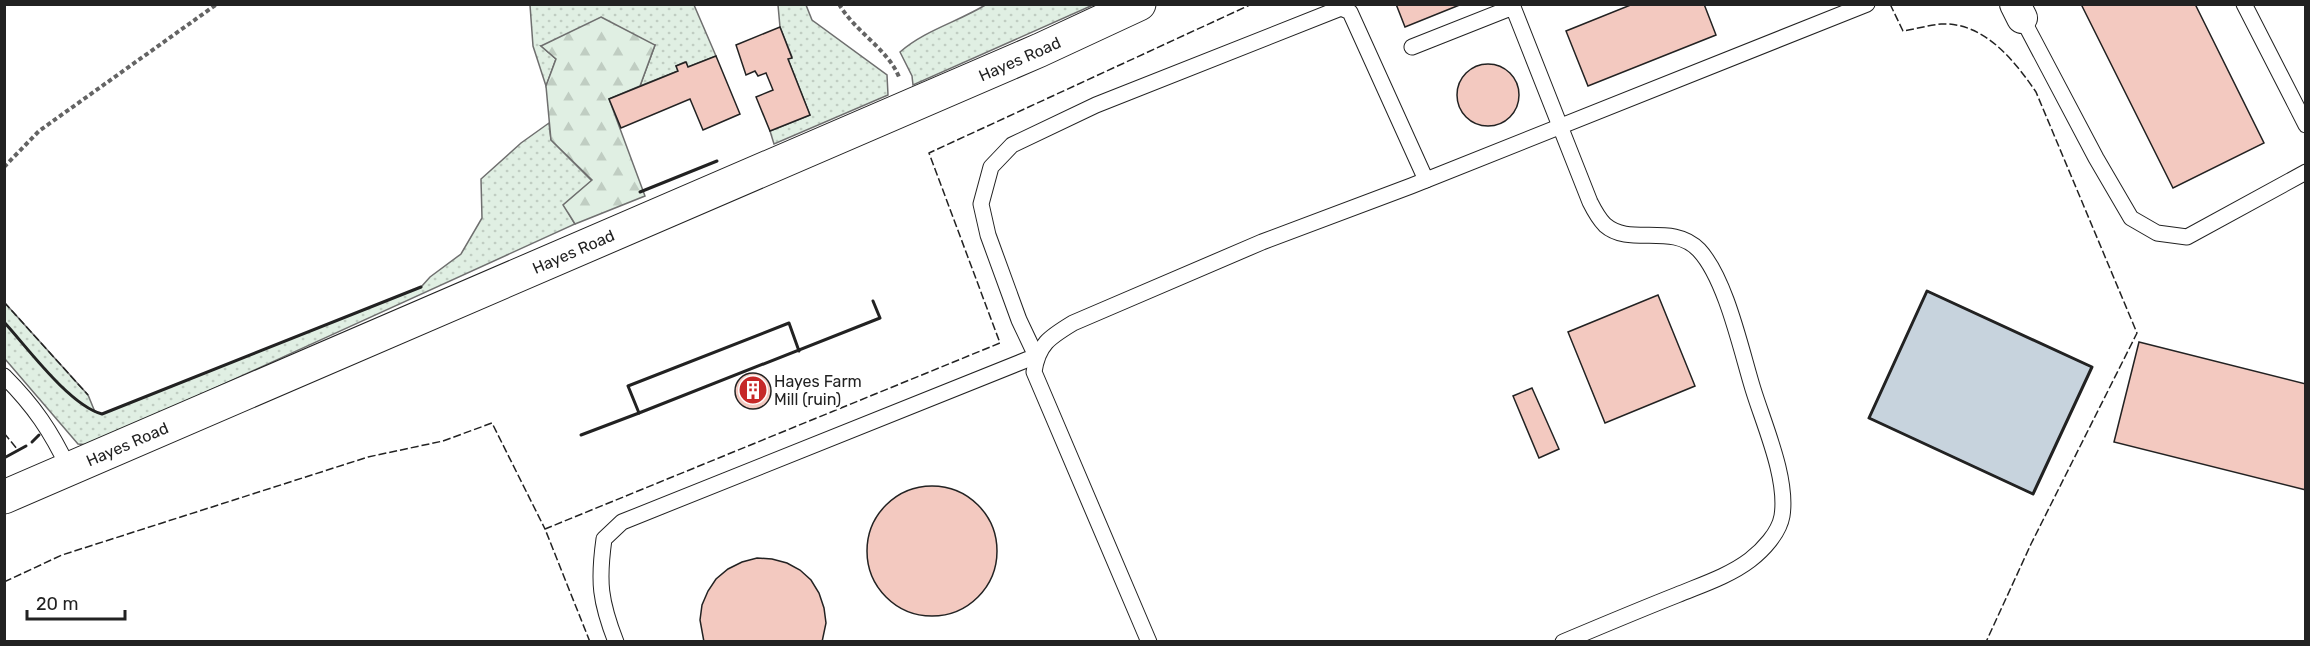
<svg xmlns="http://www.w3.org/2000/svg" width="2310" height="646" viewBox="0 0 2310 646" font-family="Rubik,sans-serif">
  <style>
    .grass { fill: url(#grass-dots); stroke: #6f6f6f; stroke-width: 1.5 }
    .forest { fill: url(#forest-firs); stroke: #6f6f6f; stroke-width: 1.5 }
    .water { fill: #c7d3dd; stroke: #6f6f6f; stroke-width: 1.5 }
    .building { fill: #f3c9c0; stroke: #222; stroke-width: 1.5 }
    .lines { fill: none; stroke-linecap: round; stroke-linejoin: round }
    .service-casing { stroke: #222; stroke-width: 17 }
    .minor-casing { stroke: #222; stroke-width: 32 }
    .tertiary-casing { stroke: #222; stroke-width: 35 }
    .path { stroke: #646464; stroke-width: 4; stroke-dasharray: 4.5 3; stroke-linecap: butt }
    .service { stroke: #fff; stroke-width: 15 }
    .minor { stroke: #fff; stroke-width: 30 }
    .tertiary { stroke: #fff; stroke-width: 33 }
    .fence { stroke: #222; stroke-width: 1.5; stroke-dasharray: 8 3; stroke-linecap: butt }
    .wall { stroke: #222; stroke-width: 3 }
    .labels { text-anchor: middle; stroke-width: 4.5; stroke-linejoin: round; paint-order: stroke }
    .street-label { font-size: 16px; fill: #222; stroke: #fff }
    .poi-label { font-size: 16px; fill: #222; stroke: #fff; text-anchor: start }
  </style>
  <defs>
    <pattern id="grass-dots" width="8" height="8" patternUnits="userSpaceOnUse" patternTransform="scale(1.5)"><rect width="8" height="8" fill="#e0efe3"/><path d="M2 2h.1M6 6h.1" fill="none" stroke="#c0cdc2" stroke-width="1.8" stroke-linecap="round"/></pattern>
    <pattern id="forest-firs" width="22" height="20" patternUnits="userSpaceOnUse" patternTransform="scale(1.5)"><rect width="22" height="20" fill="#e0efe3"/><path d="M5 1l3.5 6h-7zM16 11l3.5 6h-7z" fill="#c0cdc2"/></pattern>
  </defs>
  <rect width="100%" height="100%" fill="#fff"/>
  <g class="grass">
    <path d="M987,4L1093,5L913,85L912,76L900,52C925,30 958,22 987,4Z"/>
    <polygon points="530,5 694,5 716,56 688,67 685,62 676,66 678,71 640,86 655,45 541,46 556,59 546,86 533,46"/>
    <polygon points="778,5 806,5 812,20 887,75 888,95 774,144 770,131 810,115 788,59 792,57 780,27"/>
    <polygon points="549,123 551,140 592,181 564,205 575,224 90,445 78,444 5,359 4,302 88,395 95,412 102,414 421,287 430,277 461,254 482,218 481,179 521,143"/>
  </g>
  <polygon class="forest" points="601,17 655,45 640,86 609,99 645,196 575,224 563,205 592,180 551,140 546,86 556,59 541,46"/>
  <polygon class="water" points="1927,291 2092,367 2033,494 1869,418"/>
  <g class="building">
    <polygon points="1396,4 1462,4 1405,27"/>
    <polygon points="1633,4 1704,4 1716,35 1588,86 1566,31"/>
    <polygon points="2081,4 2195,4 2264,143 2173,188"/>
    <polygon points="780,27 792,58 788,59 810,115 770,131 756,97 773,90 766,73 758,76 755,71 746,75 736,45"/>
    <polygon points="716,56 740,114 703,130 690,99 621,128 609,99 678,71 676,66 686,62 688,67"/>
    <circle cx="1488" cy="95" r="31"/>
    <polygon points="1658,295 1695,386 1605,423 1568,332"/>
    <polygon points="2139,342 2306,384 2306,490 2114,442"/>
    <circle cx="753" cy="391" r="18"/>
    <polygon points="1532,388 1559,449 1539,458 1513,396"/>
    <circle cx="932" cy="551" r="65"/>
    <polygon points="757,558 772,559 787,563 800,570 811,580 819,593 824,608 826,623 822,642 704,642 700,620 702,605 708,591 716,579 728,569 742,562"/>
  </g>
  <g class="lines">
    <g class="service-casing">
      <g id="service">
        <polyline points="2244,4 2306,125"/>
        <polyline points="2022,18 2096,158 2131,218 2157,233 2187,237 2306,172"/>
        <path d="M1412,47L1513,7L1590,202C1594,210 1598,218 1605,225C1630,247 1672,222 1699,250C1726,279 1741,350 1753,389C1764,425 1788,478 1782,516C1779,533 1763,550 1750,560C1729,576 1701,585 1677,595C1639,610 1601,626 1563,642"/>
        <path d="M4,376C34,406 51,431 69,469"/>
        <path d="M616,642C600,601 598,582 604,539L622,522L1036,356L1019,320L988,235L981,204L991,167L1012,145L1096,105L1341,8L1350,12L1426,180"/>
        <path d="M1149,642L1034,372C1038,344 1050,337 1073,323L1262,242L1411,186L1867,4"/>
      </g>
    </g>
    <g class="minor-casing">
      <polyline id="minor" points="2015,4 2022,18"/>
    </g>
    <g class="tertiary-casing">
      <g id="tertiary">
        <path id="s1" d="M4,497L1040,50L1139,4"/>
      </g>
    </g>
    <g class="path">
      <path d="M839,4C855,32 887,48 899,77"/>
      <polyline points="4,167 39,131 217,4"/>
    </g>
    <use href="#service" class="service"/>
    <use href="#minor" class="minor"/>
    <use href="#tertiary" class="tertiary"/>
    <g class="fence">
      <path d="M1890,4L1903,31C1916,29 1929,25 1941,24C1984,22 2014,60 2036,92L2137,333L2031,544L1986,642"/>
      <polyline points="4,302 88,395"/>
      <polyline points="4,433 18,450"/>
      <polyline points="4,582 62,555 368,457 443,441 492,423 545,529"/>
      <polyline points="590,642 545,529 1000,343 929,153 1252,4"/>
    </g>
    <g class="wall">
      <polyline points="640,192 717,161"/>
      <polygon points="1927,291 2092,367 2033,494 1869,418"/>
      <path d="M4,322C27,347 69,405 102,414L421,287"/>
      <polyline points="799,351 789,323 628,386 639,413 880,318 873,301"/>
      <polyline points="581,435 639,413"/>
      <polyline points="32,442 39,435"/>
      <polyline points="4,458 26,446"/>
    </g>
  </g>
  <defs>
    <g id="building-disc" transform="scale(1.5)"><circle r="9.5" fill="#c62828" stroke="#fff"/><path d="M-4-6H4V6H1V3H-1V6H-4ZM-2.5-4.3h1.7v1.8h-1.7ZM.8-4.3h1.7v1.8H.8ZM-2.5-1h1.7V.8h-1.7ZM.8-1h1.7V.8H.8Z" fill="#fff"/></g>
  </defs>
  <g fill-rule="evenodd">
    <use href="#building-disc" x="753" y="390"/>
  </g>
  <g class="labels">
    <g class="street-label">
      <text dy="6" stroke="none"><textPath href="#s1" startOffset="1106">Hayes Road</textPath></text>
      <text dy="6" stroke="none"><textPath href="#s1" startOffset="620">Hayes Road</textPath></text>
      <text dy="6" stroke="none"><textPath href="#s1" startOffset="134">Hayes Road</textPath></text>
    </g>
    <g class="poi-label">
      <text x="774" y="387">Hayes Farm<tspan x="774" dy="18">Mill (ruin)</tspan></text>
    </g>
  </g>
  <rect width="2310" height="646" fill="none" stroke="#222222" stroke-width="12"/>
  <path d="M27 610v9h98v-9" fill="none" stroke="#222222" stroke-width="3"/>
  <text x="36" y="610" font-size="18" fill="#222222" stroke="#ffffff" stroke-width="4.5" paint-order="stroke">20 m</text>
</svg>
